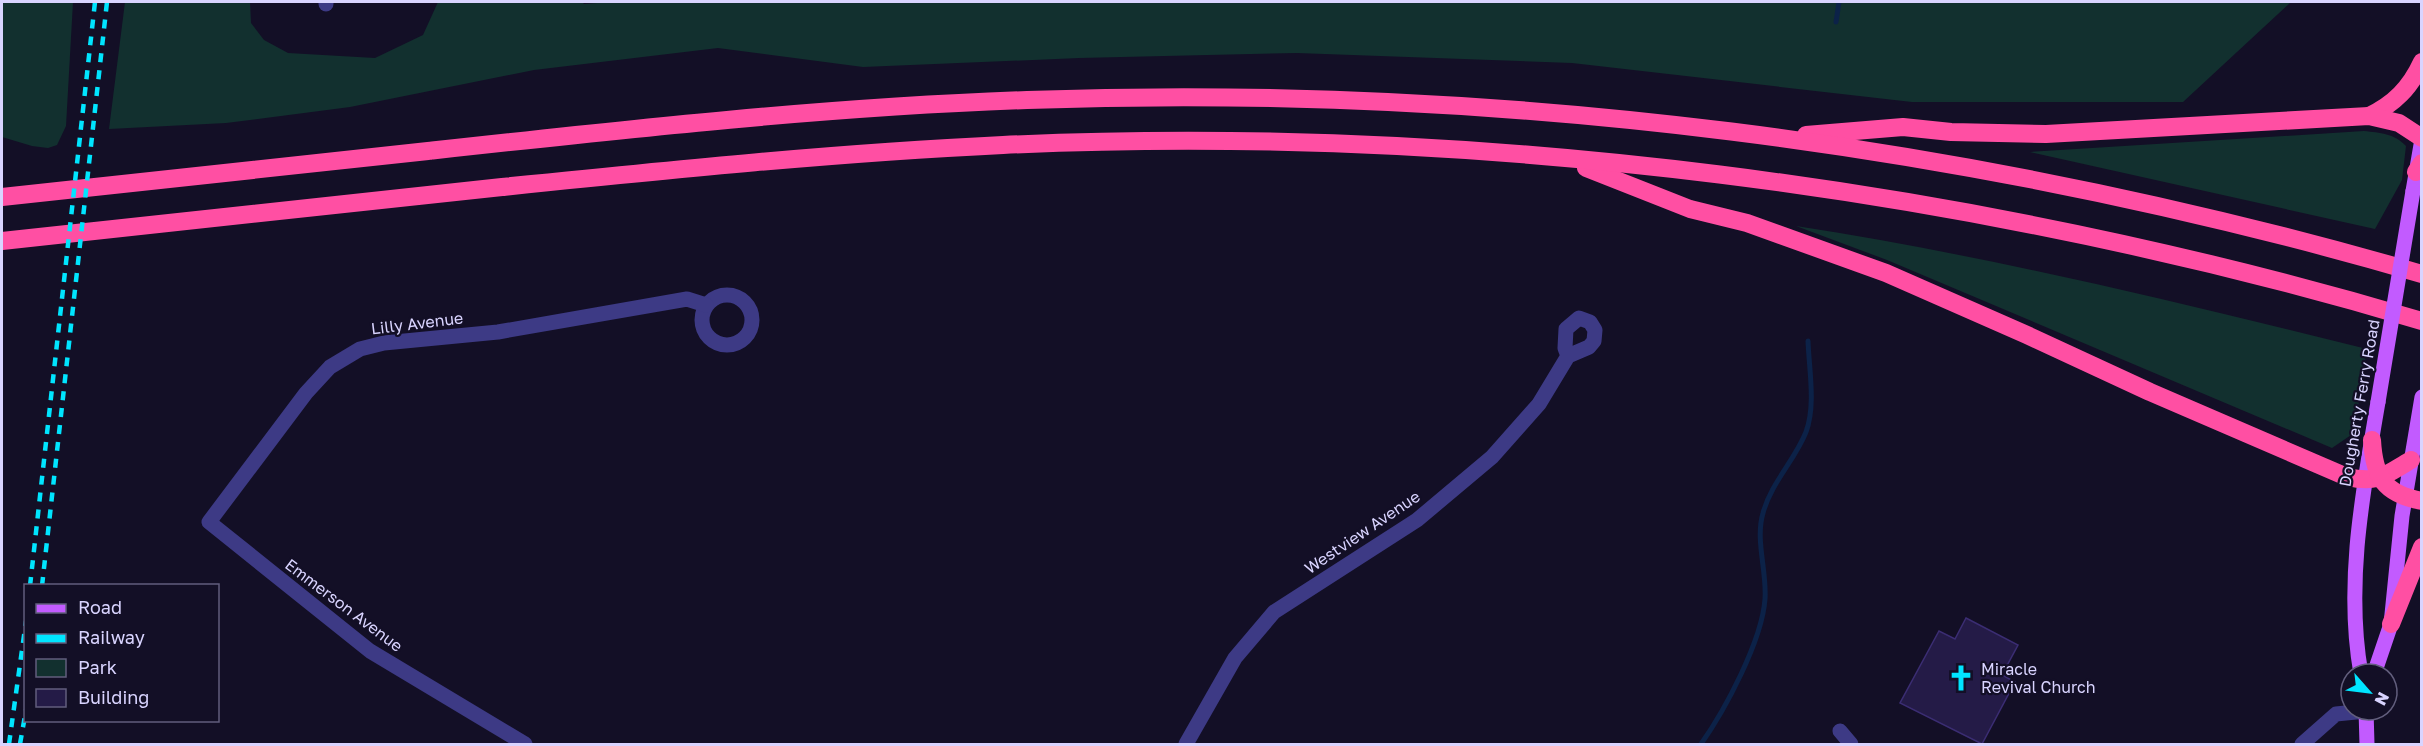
<svg xmlns="http://www.w3.org/2000/svg" width="2423" height="746" viewBox="0 0 2423 746" font-family="'Golos Text',sans-serif">
  <style>
    .green { fill: #12302f }
    .lines { fill: none; stroke-linecap: round; stroke-linejoin: round }
    .stream { stroke: #0c2248; stroke-width: 5 }
    .building { fill: #241b47; stroke: #3b2d73; stroke-width: 1.5 }
    .minor { stroke: #3d3a85; stroke-width: 15 }
    .major { stroke: #c25bff; stroke-width: 15 }
    .highway { stroke: #ff4fa3; stroke-width: 18 }
    .rail { stroke: #00e5ff; stroke-width: 4.5; stroke-dasharray: 9 8; stroke-linecap: butt }
    .major-bridge { stroke: #c25bff; stroke-width: 15 }
    .labels { text-anchor: middle; stroke-width: 4.5; stroke-linejoin: round; paint-order: stroke }
    .street-label { font-size: 16px; fill: #d9d4ff; stroke: #130f26 }
    .poi-label { font-size: 16px; fill: #d9d4ff; stroke: #130f26; text-anchor: start }
  </style>
  <rect width="100%" height="100%" fill="#130f26"/>
  <g class="green">
    <polygon points="2,2 73,2 66,126 57,145 48,148 32,146 2,137"/>
    <polygon points="125,2 250,2 251,23 264,40 288,53 375,58 423,35 438,2 582,2 584,4 610,2 2291,2 2183,102 1912,102 1572,63 1297,53 1079,58 863,67 718,48 534,70 350,107 226,123 109,129"/>
    <path d="M2364,131C2380,133 2394,133 2406,146L2402,180L2375,229L2030,152Z"/>
    <path d="M1796,226C1989,256 2178,302 2367,349L2354,433L2332,448L1887,260Z"/>
  </g>
  <g class="lines">
    <g class="stream">
      <polyline points="1836,22 1839,2"/>
      <path d="M1701,744C1725,710 1762,641 1765,599C1767,571 1755,540 1763,513C1771,483 1795,460 1806,432C1816,405 1809,369 1808,341"/>
    </g>
  </g>
  <polygon class="building" points="1966,618 2018,645 2002,675 2015,682 1982,744 1900,703 1939,631 1955,639"/>
  <g class="lines">
    <g class="minor">
      <polyline points="326,4 326,2"/>
      <circle cx="727" cy="320" r="25"/>
      <polyline points="1840,731 1851,744"/>
      <polyline points="525,744 370,651 209,522 306,393 330,367 360,349 384,343 498,332 687,299 706,305"/>
      <polyline points="1186,744 1235,658 1274,612 1417,520 1492,457 1539,404 1568,356 1589,347 1594,341 1595,330 1590,322 1579,318 1566,329 1565,348 1568,356"/>
      <polyline points="2302,744 2336,714 2366,711"/>
    </g>
    <g class="major">
      <polyline points="2413,191 2422,139"/>
      <path d="M2361,674C2345,584 2363,491 2378,402"/>
      <polyline points="2374,674 2391,624 2402,516 2422,397"/>
      <polyline points="2366,710 2367,744"/>
    </g>
    <g class="highway">
      <path d="M2369,116C2394,104 2410,88 2422,62"/>
      <polyline points="1806,135 1903,127 1951,132 2046,134 2369,116 2399,123 2422,138"/>
      <path d="M1586,168L1690,209L1747,223L1886,273L2027,335L2150,392L2347,477C2379,484 2385,475 2411,460"/>
      <polyline points="2416,172 2422,163"/>
      <path d="M2,197C144,182 286,167 428,151C628,129 827,107 1027,100C1496,83 1971,143 2422,274"/>
      <path d="M2,241C168,222 335,205 502,187C669,170 835,153 1003,145C1473,123 1971,187 2422,321"/>
      <path d="M2372,440C2374,477 2384,494 2422,501"/>
      <polyline points="2391,624 2422,547"/>
    </g>
    <g class="rail">
      <polyline points="30,586 95,2"/>
      <polyline points="42,586 107,2"/>
      <polyline points="9,744 26,621"/>
      <polyline points="20,744 26,710"/>
    </g>
    <polyline class="major-bridge" points="2378,402 2413,191"/>
  </g>
  <defs>
    <g id="church-bare" transform="scale(2.07)"><path d="M-1.2-6h2.4v3.5h3.3v2.4h-3.3V6h-2.4V-.1h-3.3v-2.4h3.3Z" fill="#00e5ff" stroke="#130f26" stroke-width="2.5" paint-order="stroke"/></g>
  </defs>
  <g fill-rule="evenodd">
    <use href="#church-bare" x="1961" y="678"/>
  </g>
  <g class="labels">
    <g class="street-label">
      <text transform="translate(417 323) rotate(-7)" y="6">Lilly Avenue</text>
      <text transform="translate(2359 403) rotate(-80)" y="6">Dougherty Ferry Road</text>
      <text transform="translate(1362 532) rotate(-34)" y="6">Westview Avenue</text>
      <text transform="translate(344 605) rotate(37)" y="6">Emmerson Avenue</text>
    </g>
    <g class="poi-label">
      <text x="1981" y="675">Miracle<tspan x="1981" dy="18">Revival Church</tspan></text>
    </g>
  </g>
  <rect width="2423" height="746" fill="none" stroke="#d9d4ff" stroke-width="6"/>
  <rect x="24" y="584" width="195" height="138" fill="#130f26" stroke="#625e7d" stroke-width="1.5"/>
  <rect x="36" y="604" width="30" height="9" fill="#c25bff" stroke="#625e7d" stroke-width="1.5"/>
  <text x="78" y="614" font-size="18" fill="#d9d4ff">Road</text>
  <rect x="36" y="634" width="30" height="9" fill="#00e5ff" stroke="#625e7d" stroke-width="1.5"/>
  <text x="78" y="644" font-size="18" fill="#d9d4ff">Railway</text>
  <rect x="36" y="659" width="30" height="18" fill="#12302f" stroke="#625e7d" stroke-width="1.5"/>
  <text x="78" y="674" font-size="18" fill="#d9d4ff">Park</text>
  <rect x="36" y="689" width="30" height="18" fill="#241b47" stroke="#625e7d" stroke-width="1.5"/>
  <text x="78" y="704" font-size="18" fill="#d9d4ff">Building</text>
  <g transform="translate(2369 692) rotate(118)"><circle r="28" fill="#130f26" stroke="#625e7d" stroke-width="1.5"/>
  <path d="M0-4.5L10 22L0 15L-10 22Z" fill="#00e5ff"/>
  <text y="-9" font-size="16" font-weight="bold" text-anchor="middle" fill="#d9d4ff">N</text>
  </g>
</svg>
